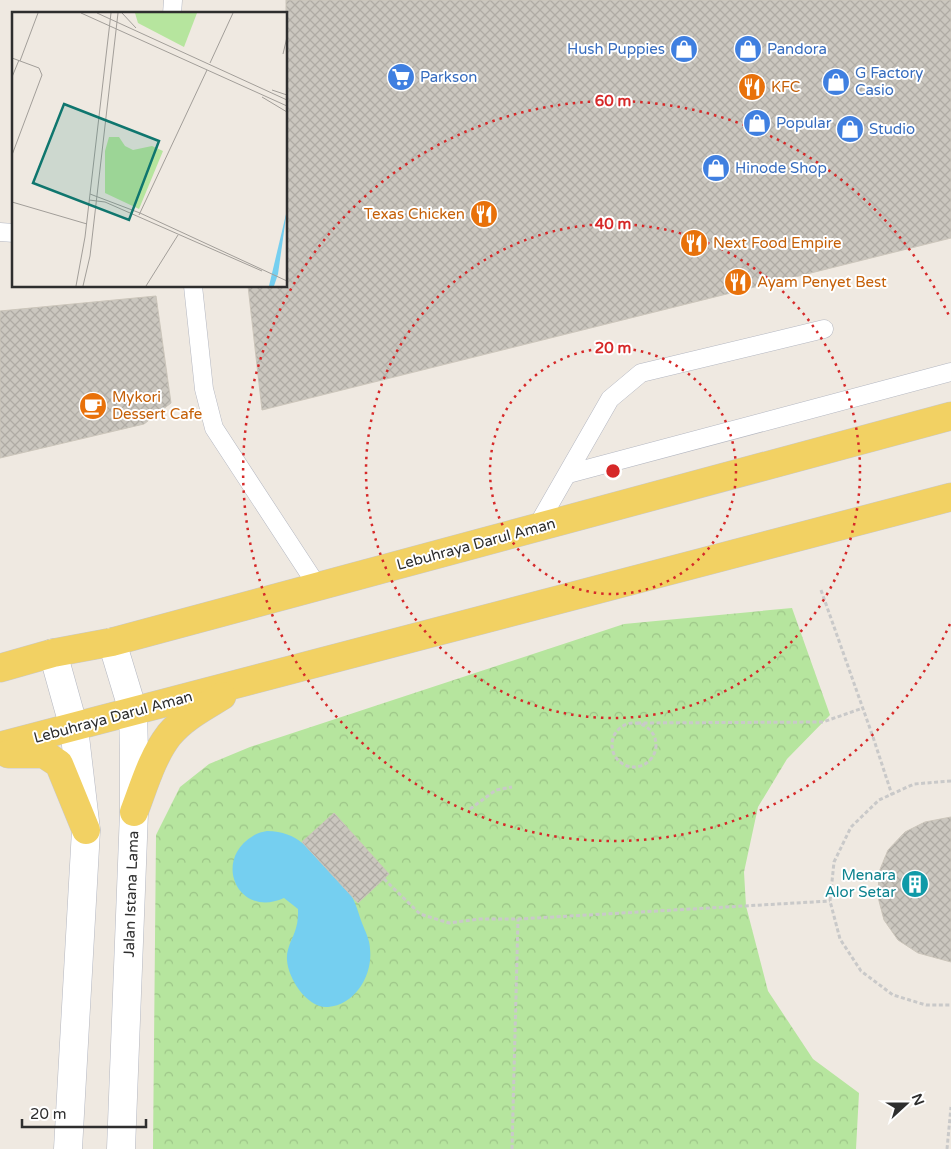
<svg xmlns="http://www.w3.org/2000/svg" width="951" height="1149" viewBox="0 0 951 1149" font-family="'Varela Round',sans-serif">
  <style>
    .park { fill: url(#park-crowns) }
    .water { fill: #75cff0 }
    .building { fill: url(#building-cross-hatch); stroke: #cbc5ba }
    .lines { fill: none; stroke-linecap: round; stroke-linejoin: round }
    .lane-casing { stroke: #b4b7c1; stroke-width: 19 }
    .secondary-casing { stroke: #b4b7c1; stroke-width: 29 }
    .primary-casing { stroke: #c9c9c9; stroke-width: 29 }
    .path { stroke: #c9c9c9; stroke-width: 3; stroke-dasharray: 4 2.5; stroke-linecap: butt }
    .lane { stroke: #fff; stroke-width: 18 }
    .secondary { stroke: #fff; stroke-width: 28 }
    .primary { stroke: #f2d163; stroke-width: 28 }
    .ring { fill: none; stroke: #d62828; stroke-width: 2.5; stroke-dasharray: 2.5 5 }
    .labels { text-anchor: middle; stroke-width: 4; stroke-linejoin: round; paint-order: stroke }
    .shop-label { font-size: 15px; fill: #366cbe; stroke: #fff; text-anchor: start }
    .food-label { font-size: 15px; fill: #c56008; stroke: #fff; text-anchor: start }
    .street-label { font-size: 15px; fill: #2e2e2e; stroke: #fff }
    .culture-label { font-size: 15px; fill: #0d838f; stroke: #fff; text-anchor: end }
    .inset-road { fill: none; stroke: #a29e99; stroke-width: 1 }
    .view { fill: #0f766e; fill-opacity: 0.15; stroke: #0f766e; stroke-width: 2.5 }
    .inset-edge { fill: none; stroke: #2e2e2e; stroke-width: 2.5 }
    .centre { fill: #d62828; stroke: #fff; stroke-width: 2.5 }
    .ring-label { font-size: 15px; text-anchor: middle; font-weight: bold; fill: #d62828; stroke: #fff; stroke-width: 4; stroke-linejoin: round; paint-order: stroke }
  </style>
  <defs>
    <pattern id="park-crowns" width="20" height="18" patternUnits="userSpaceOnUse" patternTransform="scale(1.25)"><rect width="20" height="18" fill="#b6e59e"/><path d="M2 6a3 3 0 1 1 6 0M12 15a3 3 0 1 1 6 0" fill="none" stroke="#9dc588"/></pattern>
    <pattern id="building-cross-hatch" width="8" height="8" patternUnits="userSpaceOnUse" patternTransform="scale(1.25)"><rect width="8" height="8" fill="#cbc7bf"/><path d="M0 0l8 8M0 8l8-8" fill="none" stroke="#afaba4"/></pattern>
  </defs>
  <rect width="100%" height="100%" fill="#efe9e1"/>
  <polygon class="park" points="792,608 830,715 787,759 758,807 744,872 746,906 768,991 813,1059 859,1093 856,1149 153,1149 156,835 180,787 209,764 250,747 624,624"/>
  <path class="water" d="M267,831C299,832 308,848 328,870C335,878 344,886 351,895C356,903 359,915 362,923C365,931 370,940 370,949C373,974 356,1005 328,1007C308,1009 288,979 287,960C286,948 293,939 296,928C298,922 298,915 298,909L284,898C238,919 212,860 253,836C257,833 262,832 267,831Z"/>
  <g class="building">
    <polygon points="286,0 951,0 951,238 262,410 248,286 286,286"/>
    <polygon points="156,296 171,403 144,424 0,458 0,311"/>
    <polygon points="334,813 389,874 358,903 302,842"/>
    <polygon points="951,817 951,962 918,953 898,940 884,920 878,897 879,872 888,850 905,832 925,822"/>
  </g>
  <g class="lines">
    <g class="lane-casing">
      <g id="lane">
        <polyline points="172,14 173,0"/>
        <polyline points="0,232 14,233"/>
        <polyline points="193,286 204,389 214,428 318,587"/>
        <polyline points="568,474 951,372"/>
        <polyline points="536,528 610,399 641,373 824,329"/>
      </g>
    </g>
    <g class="secondary-casing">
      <g id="secondary">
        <polyline points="112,642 133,711 134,754 134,812 121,1149"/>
        <polyline points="53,653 74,728 86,830 68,1149"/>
      </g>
    </g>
    <g class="primary-casing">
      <g id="primary">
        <polyline points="0,668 53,653 112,642 951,416"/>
        <polyline points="0,746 951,497"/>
        <polyline points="8,754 44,754 59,764 86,830"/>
        <path d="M134,812C144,786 152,757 169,735C183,718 204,707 222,696"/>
      </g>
    </g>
    <g class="path">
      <polyline points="821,590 873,737 892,795"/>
      <circle cx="634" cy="745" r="22"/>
      <polyline points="637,723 823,722 863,708"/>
      <polyline points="951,781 914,784 879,800 851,827 834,862 830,901 840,939 861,971 893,995 926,1005 951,1005"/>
      <polyline points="470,809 496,790 512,787"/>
      <polyline points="384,879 420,914 449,923 479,919 518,919 830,901"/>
      <polyline points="512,1149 518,919"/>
      <polyline points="947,1149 951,1107"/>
    </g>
    <use href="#lane" class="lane"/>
    <use href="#secondary" class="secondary"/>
    <use href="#primary" class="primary"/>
  </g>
  <g class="ring">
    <circle cx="613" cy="471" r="123"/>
    <circle cx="613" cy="471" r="247"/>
    <path d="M950 624A370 370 0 1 1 950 318"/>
  </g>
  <defs>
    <g id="shop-disc" transform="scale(1.4375)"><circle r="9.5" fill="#3f7fe0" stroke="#fff"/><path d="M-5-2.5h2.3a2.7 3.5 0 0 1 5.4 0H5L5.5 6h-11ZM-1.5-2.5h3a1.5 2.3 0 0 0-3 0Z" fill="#fff"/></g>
    <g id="supermarket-disc" transform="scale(1.4375)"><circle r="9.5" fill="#3f7fe0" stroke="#fff"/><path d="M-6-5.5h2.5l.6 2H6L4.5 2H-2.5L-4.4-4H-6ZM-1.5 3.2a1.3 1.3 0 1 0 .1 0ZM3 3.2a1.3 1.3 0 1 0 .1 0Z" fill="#fff"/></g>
    <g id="restaurant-disc" transform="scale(1.4375)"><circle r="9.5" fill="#e8710a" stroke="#fff"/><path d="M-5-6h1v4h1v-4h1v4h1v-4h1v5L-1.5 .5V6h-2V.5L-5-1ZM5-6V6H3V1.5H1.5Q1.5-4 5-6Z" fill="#fff"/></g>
    <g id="cafe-disc" transform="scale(1.4375)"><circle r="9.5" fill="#e8710a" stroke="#fff"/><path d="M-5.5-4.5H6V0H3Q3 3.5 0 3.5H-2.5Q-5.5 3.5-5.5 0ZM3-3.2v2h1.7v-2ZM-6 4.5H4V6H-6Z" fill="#fff"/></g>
    <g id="building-disc" transform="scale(1.4375)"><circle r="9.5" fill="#0f9aa8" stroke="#fff"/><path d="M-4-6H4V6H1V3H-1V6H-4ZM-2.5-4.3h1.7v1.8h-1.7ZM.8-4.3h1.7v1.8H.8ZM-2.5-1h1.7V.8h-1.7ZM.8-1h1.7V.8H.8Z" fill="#fff"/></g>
  </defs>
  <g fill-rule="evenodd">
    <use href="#shop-disc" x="684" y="49"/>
    <use href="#shop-disc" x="748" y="49"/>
    <use href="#supermarket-disc" x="401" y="77"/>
    <use href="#shop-disc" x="836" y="82"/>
    <use href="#restaurant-disc" x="752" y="87"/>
    <use href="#shop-disc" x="757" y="123"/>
    <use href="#shop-disc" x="850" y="129"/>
    <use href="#shop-disc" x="716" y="168"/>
    <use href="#restaurant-disc" x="484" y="214"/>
    <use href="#restaurant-disc" x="694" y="243"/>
    <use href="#restaurant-disc" x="738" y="282"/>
    <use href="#cafe-disc" x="93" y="406"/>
    <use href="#building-disc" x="915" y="884"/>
  </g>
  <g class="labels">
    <g class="shop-label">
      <text x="665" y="54" text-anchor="end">Hush Puppies</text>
      <text x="767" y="54">Pandora</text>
      <text x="855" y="78">G Factory<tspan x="855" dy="17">Casio</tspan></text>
      <text x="420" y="82">Parkson</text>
      <text x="776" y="128">Popular</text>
      <text x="869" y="134">Studio</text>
      <text x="735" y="173">Hinode Shop</text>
    </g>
    <g class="food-label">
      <text x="771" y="92">KFC</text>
      <text x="465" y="219" text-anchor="end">Texas Chicken</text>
      <text x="713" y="248">Next Food Empire</text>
      <text x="757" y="287">Ayam Penyet Best</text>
      <text x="112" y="402">Mykori<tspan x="112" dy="17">Dessert Cafe</tspan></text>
    </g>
    <g class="street-label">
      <text transform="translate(476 544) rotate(-15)" y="5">Lebuhraya Darul Aman</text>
      <text transform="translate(113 717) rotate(-15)" y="5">Lebuhraya Darul Aman</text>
      <text transform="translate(131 894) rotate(-88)" y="5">Jalan Istana Lama</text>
    </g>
    <g class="culture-label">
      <text x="896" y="880">Menara<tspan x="896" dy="17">Alor Setar</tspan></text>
    </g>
  </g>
  <g transform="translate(12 12)">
    <rect width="275" height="275" fill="#efe9e1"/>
    <path d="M123,1H185L172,35L126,11Z" fill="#b6e59e"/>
    <path d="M97,125H107L113,134L121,138L140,134L151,139L127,197L93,181V139Z" fill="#b6e59e"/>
    <path d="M275,198L266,262L262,274H257Z" fill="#75cff0"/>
    <path class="inset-road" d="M69,1L275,94M85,1L275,88M110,1L124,16M271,42L275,25M0,46L27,56L30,63L0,143M8,49L26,1M198,51L221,1M0,65L7,48M260,78L275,83M250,85L275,100M78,182L128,201L275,269M77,188L93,190L250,259M0,190L75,212M127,203L195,58M64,274L73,225L99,1M71,274L78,244L106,1M134,274L166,223"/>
    <path class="view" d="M52,92L147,129L117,208L21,171Z"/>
    <rect width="275" height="275" class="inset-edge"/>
  </g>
  <circle cx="613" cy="471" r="8" class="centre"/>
  <g class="ring-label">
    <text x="613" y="106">60 m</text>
    <text x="613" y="229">40 m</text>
    <text x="613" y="353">20 m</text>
  </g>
  <g transform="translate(906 1104) rotate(69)" stroke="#ffffff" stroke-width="4" paint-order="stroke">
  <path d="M0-4L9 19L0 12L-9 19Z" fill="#2e2e2e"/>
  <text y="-8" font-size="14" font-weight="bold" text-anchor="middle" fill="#2e2e2e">N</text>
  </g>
  <path d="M22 1119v8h124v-8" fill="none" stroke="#2e2e2e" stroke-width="2.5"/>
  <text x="30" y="1119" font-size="15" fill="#2e2e2e" stroke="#ffffff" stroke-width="4" paint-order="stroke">20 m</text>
</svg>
